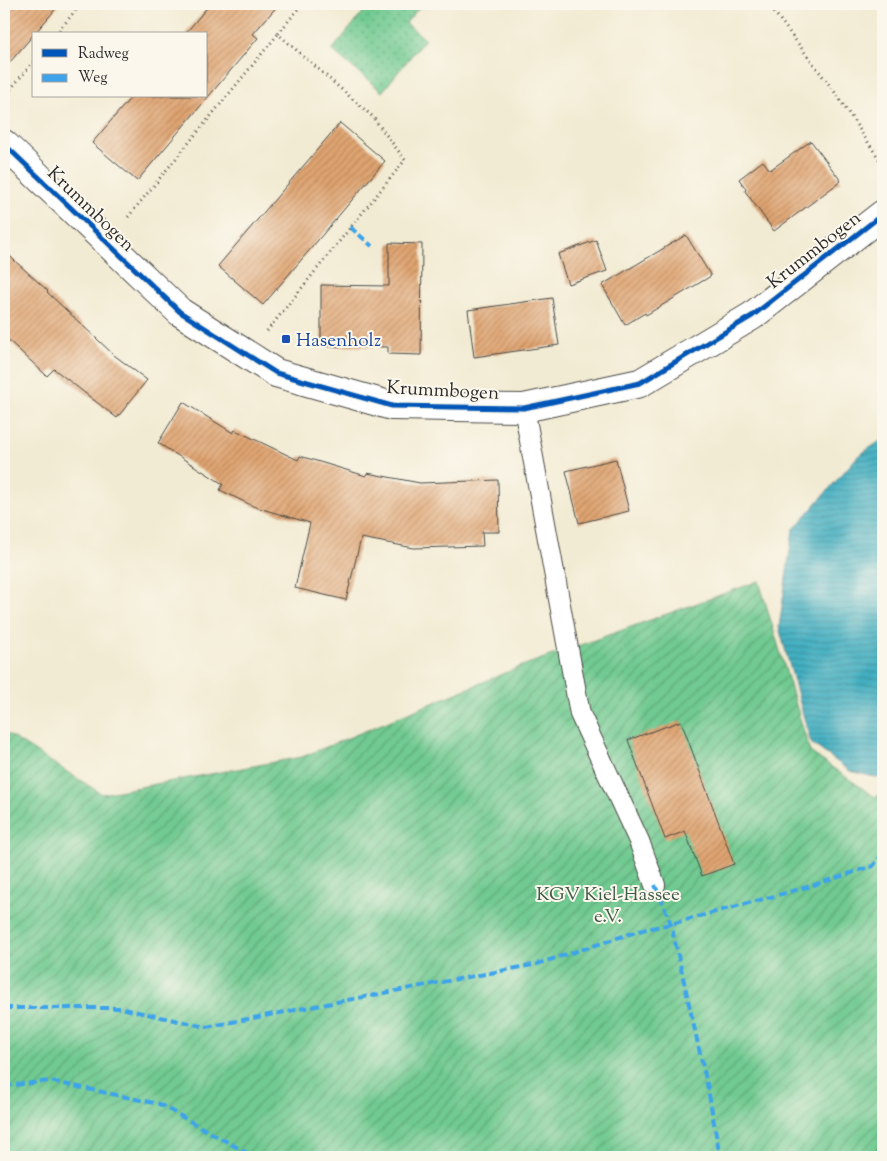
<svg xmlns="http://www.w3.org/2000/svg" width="887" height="1161" viewBox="0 0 887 1161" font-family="'Sorts Mill Goudy',serif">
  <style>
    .grass { fill: url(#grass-dots); stroke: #4e7a5e }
    .garden { fill: url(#garden-furrows); stroke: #4e7a5e }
    .water { fill: url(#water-rules); stroke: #376d76 }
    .building { fill: url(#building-hatch) }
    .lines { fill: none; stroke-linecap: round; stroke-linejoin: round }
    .service-casing { stroke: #494844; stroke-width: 22 }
    .minor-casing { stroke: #494844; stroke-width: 30 }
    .path { stroke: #494844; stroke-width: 3; stroke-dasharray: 1 4; stroke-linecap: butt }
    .service { stroke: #fff; stroke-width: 20 }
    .minor { stroke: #fff; stroke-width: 28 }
    .quiet { stroke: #3ea3eb; stroke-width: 4; stroke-dasharray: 8 4; stroke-linecap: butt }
    .cycleway-casing { stroke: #fbf7ec; stroke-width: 8 }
    .cycleway { stroke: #0057b8; stroke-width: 5 }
    .transit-dot { fill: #1a4fb4; stroke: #fbf7ec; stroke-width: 2 }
    .labels { text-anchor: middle; stroke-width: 4; stroke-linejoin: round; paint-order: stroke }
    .street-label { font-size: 19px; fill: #2b2b2b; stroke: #fbf7ec }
    .transit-label { font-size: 19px; fill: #164399; stroke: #fbf7ec; text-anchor: start }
    .park-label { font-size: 19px; fill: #405b4a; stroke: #fbf7ec }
  </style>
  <defs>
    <pattern id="grass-dots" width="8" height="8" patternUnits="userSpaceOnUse" patternTransform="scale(1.25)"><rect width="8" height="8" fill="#71ca91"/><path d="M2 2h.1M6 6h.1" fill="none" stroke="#5da477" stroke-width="1.8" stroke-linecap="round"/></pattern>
    <pattern id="garden-furrows" width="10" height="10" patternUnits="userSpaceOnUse" patternTransform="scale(1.25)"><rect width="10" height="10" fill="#71ca91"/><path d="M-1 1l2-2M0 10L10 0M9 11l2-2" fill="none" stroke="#5da477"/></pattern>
    <pattern id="water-rules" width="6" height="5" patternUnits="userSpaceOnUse" patternTransform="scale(1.25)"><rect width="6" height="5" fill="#43afc1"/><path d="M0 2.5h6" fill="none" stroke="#388f9d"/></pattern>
    <pattern id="building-hatch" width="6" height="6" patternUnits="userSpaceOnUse" patternTransform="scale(1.25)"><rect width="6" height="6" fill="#e0a471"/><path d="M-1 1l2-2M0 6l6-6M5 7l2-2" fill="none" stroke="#b6865d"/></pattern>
  </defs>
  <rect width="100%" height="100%" fill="#fbf7ec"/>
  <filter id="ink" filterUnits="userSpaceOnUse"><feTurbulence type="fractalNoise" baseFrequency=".02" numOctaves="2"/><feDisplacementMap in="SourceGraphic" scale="10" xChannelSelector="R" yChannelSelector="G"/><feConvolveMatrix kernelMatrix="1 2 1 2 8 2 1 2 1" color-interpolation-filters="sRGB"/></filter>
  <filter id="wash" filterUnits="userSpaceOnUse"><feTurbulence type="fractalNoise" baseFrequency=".0096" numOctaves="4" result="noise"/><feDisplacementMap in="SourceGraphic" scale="20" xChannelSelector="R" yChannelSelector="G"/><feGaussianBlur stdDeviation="1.12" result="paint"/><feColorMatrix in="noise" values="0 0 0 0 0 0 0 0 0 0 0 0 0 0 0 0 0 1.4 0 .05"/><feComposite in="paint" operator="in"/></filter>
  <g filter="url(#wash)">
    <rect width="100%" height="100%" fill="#f2ebd3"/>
    <polygon class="grass" points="370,4 422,4 406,23 425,39 382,92 332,50"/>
    <polygon class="garden" points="759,581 810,752 875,797 883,791 883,1157 4,1157 4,732 102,794 302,757 522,666"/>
    <polygon class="water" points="883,439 883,779 850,771 811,743 779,627 793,530 858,456"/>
    <g id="blocks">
      <g class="building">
        <polygon points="4,4 60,4 4,69"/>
        <polygon points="210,4 279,4 253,34 258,38 137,181 92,143 132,96 206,96 206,34 185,34"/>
        <polygon points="340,123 385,161 263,305 218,266"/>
        <polygon points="811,141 841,181 774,231 745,191 746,189 739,179 763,161 770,170"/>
        <polygon points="686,235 711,276 646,315 645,313 625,325 602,285"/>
        <polygon points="596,240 607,271 568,284 558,254"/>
        <polygon points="389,243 422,244 421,355 388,354 388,347 321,346 321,285 389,286"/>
        <polygon points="4,251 48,291 47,292 114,355 147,380 117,418 54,369 47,376 4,336"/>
        <polygon points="552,298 559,345 474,357 468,310"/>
        <polygon points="183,402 233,433 235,430 298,460 300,456 366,476 367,473 420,483 498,480 499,532 482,532 483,546 414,548 361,538 346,600 295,588 310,523 255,507 220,490 223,484 158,443"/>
        <polygon points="616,459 629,511 579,523 566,471"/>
        <polygon points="681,721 734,864 702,876 685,831 665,839 628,740"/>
      </g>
    </g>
  </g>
  <g filter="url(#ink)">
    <use href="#blocks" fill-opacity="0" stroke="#494844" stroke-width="1"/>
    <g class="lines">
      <g class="service-casing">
        <polyline id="service" points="524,408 580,714 639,841 655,885"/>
      </g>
      <g class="minor-casing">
        <polyline id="minor" points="4,144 180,312 276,373 392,406 524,408 640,383 752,316 883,214"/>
      </g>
      <g class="path">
        <polyline points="383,4 384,5"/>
        <polyline points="768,4 834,91 883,165"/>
        <polyline points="56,34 81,4"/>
        <polyline points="4,97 34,61"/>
        <polyline points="128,217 278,34"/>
        <polyline points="267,331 405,160 372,116 278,34 302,4"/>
      </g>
      <use href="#service" class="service"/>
      <use href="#minor" class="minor"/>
      <g class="quiet">
        <polyline points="350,227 372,246"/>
        <polyline points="655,885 671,924 708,1089 720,1157"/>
        <polyline points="4,1008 120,1008 206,1027 537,964 642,930 671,924 811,886 873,866 883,854"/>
        <polyline points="4,1086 50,1081 159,1104 249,1154"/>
      </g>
      <g class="cycleway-casing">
        <polyline id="cycleway" points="4,144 180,312 276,373 392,406 524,408 640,383 752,316 883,214"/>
      </g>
      <use href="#cycleway" class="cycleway"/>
    </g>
  </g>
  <rect class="transit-dot" x="281" y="334" width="10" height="10" rx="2.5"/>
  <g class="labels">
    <g class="street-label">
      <text transform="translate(92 208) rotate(44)" y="7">Krummbogen</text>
      <text transform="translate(813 249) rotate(-38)" y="7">Krummbogen</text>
      <text transform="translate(443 389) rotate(3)" y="7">Krummbogen</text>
    </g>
    <g class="transit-label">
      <text x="296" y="346">Hasenholz</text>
    </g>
    <g class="park-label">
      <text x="608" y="900">KGV Kiel-Hassee<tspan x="608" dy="22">e.V.</tspan></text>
    </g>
  </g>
  <rect width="887" height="1161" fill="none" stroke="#fbf7ec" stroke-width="20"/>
  <rect x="32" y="32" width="175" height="65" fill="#fbf7ec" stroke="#a8a59f"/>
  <rect x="42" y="49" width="25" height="8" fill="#0057b8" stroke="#a8a59f"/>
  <text x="78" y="58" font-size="15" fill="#2b2b2b">Radweg</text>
  <rect x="42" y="74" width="25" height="8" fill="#3ea3eb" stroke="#a8a59f"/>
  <text x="78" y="82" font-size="15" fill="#2b2b2b">Weg</text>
</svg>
